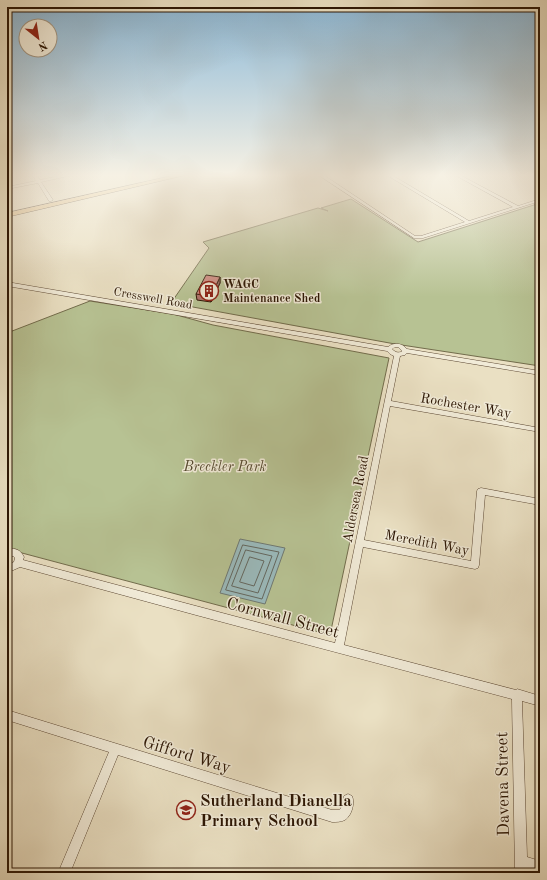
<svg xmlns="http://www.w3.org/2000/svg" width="547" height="880" font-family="'Old Standard TT',serif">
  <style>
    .green { fill: #b7c293; stroke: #726c4c }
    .water { fill: #9bbbbd; stroke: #6f7973 }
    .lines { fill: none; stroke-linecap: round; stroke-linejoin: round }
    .shore { stroke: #646860; stroke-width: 1 }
    .minor-casing { stroke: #5c4834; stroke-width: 1 }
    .major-casing { stroke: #2c1604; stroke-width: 1 }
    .minor { fill: #f1ebd8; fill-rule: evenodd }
    .major { fill: #e5c082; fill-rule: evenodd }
    .wall { fill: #b0746c; stroke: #2c1604 }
    .shaded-wall { fill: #905e58; stroke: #2c1604 }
    .building { fill: #cd877e; stroke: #2c1604 }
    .labels { text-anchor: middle; stroke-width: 3; stroke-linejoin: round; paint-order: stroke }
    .far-poi-label { font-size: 12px; font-weight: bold; fill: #2c1604; stroke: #f1ebd8; text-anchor: start }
    .far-street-label { font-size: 12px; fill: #2c1604; stroke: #f1ebd8 }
    .street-label { font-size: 14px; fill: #2c1604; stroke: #f1ebd8 }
    .park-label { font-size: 14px; font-style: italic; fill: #564a2f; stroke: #f1ebd8 }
    .near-street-label { font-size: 17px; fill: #2c1604; stroke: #f1ebd8 }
    .near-poi-label { font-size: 17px; font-weight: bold; fill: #2c1604; stroke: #f1ebd8; text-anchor: start }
  </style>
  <rect width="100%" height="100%" fill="#eae0c3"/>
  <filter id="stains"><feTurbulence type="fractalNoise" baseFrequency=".005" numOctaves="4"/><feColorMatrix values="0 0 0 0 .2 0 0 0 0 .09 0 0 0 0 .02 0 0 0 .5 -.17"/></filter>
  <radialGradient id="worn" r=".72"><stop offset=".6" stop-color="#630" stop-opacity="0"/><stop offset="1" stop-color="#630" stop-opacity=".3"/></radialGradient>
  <path class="green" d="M 351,199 L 418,242 L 540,203 L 540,366 L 395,344 L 171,303 L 209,248 L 203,242 L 318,208 L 328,211 L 321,208 Z
    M 90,301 L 173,314 L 213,325 L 389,358 L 330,635 L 7,549 L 7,333 Z"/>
  <path class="water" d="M 240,539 L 285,548 L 265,604 L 220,593 Z"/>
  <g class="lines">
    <path class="shore" d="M 243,545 L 279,552 L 262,599 L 226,590 Z
      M 246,550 L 272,556 L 258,593 L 232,586 Z
      M 250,557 L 264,561 L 254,586 L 240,582 Z"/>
    <g class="minor-casing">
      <path id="minor" d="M 32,174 L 36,174 L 40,180 L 68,174 L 77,174 L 41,182 L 53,200 L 51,201 L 49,201 L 38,183 L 7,189 L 7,187 L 36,181 Z
        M 317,174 L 322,174 L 415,236 L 421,236 L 465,222 L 385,174 L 390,174 L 469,221 L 513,207 L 453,174 L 458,174 L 518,206 L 540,199 L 540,201 L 423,238 L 414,238 Z
        M 536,174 L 540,174 L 540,176 Z
        M 7,282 L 388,347 C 394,342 402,343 407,349 L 540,371 L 540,375 L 407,353 L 405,355 L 400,356 L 391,401 L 540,428 L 540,432 L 390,406 L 364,540 L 471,561 L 477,491 L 478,489 L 481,488 L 540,499 L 540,505 L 485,495 L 479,565 L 478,568 L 475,569 L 363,547 L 344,645 L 516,690 L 517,689 L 540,696 L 540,706 L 522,701 L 527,857 L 540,861 L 540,873 L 527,869 L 527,873 L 515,873 L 512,699 L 196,615 L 20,567 L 7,573 L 7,565 L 14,562 L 15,558 L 13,556 L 7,557 L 7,549 C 15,548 20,549 24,557 L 23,560 L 335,643 L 394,356 L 390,354 L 387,351 L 7,286 ZM 395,347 L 398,347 L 402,351 L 401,352 C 397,353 395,352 392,349 Z
        M 7,710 L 332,810 L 339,810 L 341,808 L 344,796 L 348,794 L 352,796 C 355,803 352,815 345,820 C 341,822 336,822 332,822 L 118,755 L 70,873 L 58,873 L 109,752 L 7,720 Z"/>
    </g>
    <g class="major-casing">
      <path id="major" d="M 180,174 L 190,174 L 7,217 L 7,213 Z"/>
    </g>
    <use href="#minor" class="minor"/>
    <use href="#major" class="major"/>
  </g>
  <path class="wall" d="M 220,277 L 220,283 L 211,302 L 197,300 L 196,294 Z"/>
  <path class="shaded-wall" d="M 220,277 L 220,283 L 211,302 L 211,296 Z"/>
  <path class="building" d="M 206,275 L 220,277 L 211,296 L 196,294 Z"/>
  <linearGradient id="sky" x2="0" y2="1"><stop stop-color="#89b7d7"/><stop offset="0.59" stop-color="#f6f1e4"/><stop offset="1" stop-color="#f6f1e4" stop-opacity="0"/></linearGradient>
  <rect width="547" height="297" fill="url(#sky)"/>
  <defs>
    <g id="building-ring" transform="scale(1)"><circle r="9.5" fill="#f1ebd8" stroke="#8f2418" stroke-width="1.5"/><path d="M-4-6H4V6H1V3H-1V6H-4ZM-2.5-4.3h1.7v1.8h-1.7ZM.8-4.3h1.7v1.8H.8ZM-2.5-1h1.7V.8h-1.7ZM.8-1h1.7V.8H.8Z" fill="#8f2418"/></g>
    <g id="school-ring" transform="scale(1)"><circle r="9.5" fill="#f1ebd8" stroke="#8f2418" stroke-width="1.5"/><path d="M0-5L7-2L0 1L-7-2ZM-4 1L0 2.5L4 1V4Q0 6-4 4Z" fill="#8f2418"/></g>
  </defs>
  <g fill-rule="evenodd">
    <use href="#building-ring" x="209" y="291"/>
    <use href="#school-ring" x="186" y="810"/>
  </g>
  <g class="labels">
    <g class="far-poi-label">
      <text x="223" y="288">WAGC<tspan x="223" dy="14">Maintenance Shed</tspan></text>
    </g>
    <g class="far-street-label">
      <text transform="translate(153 298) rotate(10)" y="4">Cresswell Road</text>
    </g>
    <g class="street-label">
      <text transform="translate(466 405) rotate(10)" y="5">Rochester Way</text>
      <text transform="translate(355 499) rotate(-79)" y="5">Aldersea Road</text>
      <text transform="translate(427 542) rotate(11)" y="5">Meredith Way</text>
    </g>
    <g class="park-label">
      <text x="225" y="471">Breckler Park</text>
    </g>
    <g class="near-street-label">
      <text transform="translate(283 617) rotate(15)" y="6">Cornwall Street</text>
      <text transform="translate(187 754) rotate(17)" y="6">Gifford Way</text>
      <text transform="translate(502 784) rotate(-91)" y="6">Davena Street</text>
    </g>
    <g class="near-poi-label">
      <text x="200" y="806">Sutherland Dianella<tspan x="200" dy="20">Primary School</tspan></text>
    </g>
  </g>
  <rect width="547" height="880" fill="none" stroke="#eae0c3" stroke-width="24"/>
  <rect x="8" y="8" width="531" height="864" fill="none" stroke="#2c1604" stroke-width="2"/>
  <rect x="12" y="12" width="523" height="856" fill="none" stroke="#2c1604"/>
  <g transform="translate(38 38) rotate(150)"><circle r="19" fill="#f1ebd8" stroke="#a29683"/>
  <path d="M0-3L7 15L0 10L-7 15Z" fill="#8f2418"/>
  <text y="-6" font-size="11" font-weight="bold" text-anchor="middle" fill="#2c1604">N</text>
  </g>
  <rect width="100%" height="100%" filter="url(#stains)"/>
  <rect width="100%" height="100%" fill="url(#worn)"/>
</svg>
